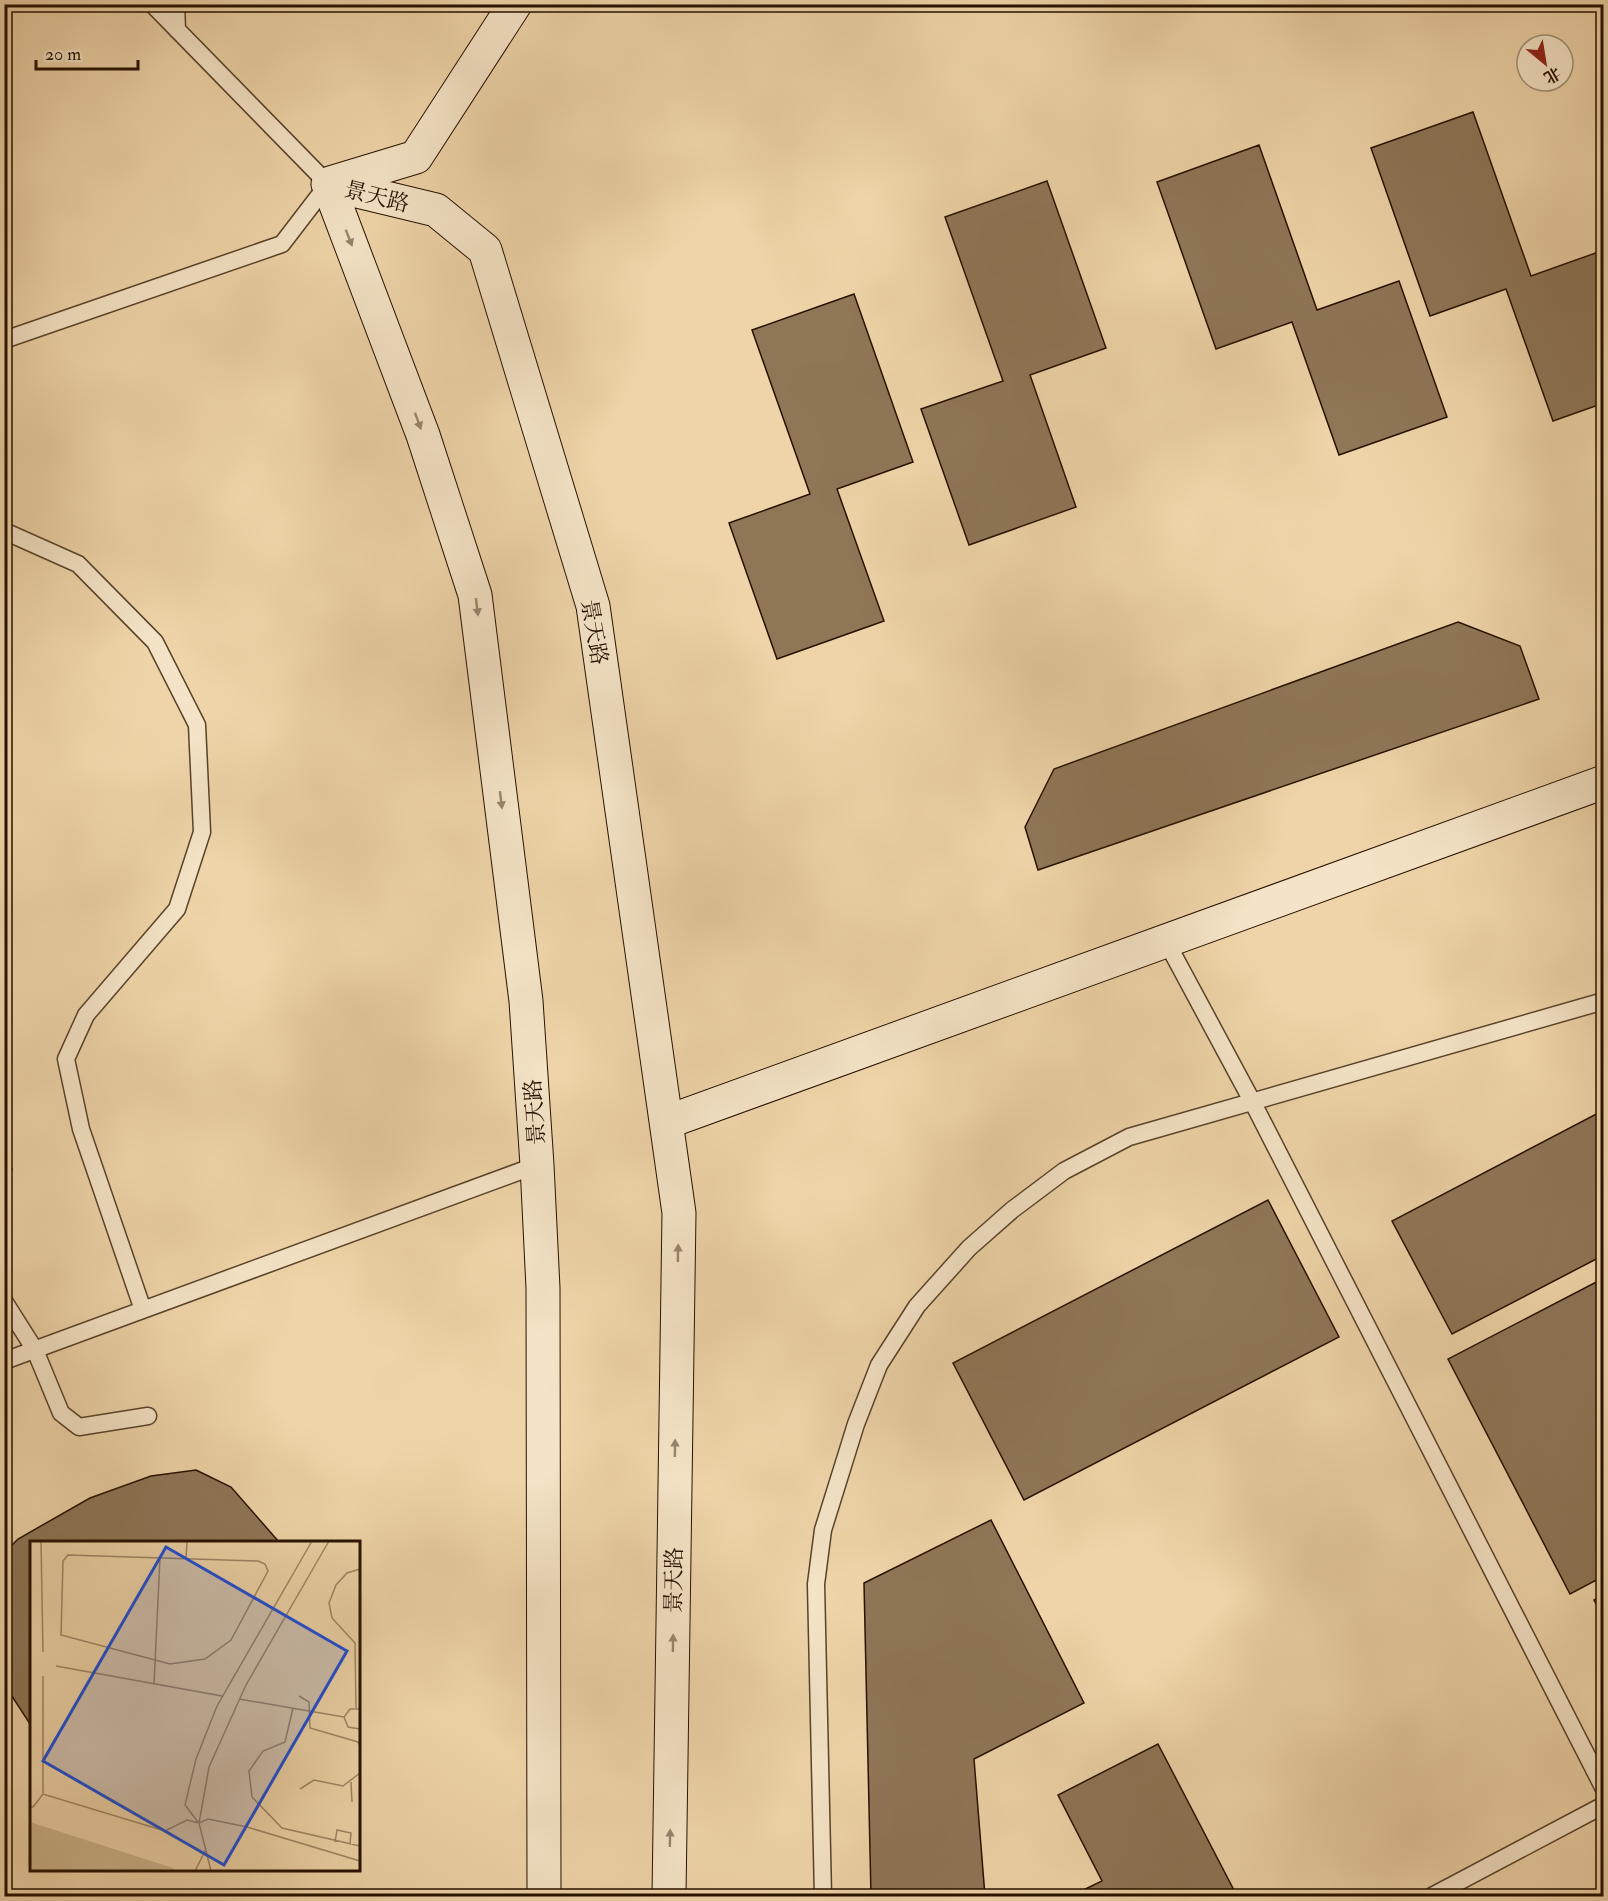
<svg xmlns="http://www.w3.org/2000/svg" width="1608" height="1901" font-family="'IM FELL Double Pica','Noto Serif SC',serif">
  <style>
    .building { fill: #8e7657; stroke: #271100; stroke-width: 1.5 }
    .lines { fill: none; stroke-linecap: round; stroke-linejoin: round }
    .lane-casing { stroke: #59422a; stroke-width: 19 }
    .secondary-casing { stroke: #271100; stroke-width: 35 }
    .lane { stroke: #f4e3c6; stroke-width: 16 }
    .secondary { stroke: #f4e3c6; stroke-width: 33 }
    .oneway { fill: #98846d }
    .labels { text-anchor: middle; stroke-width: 4.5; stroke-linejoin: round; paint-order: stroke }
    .street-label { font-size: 22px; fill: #271100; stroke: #f4e3c6 }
    .inset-road { fill: none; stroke: #9e8665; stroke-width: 1.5 }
    .view { fill: #1d4ed8; fill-opacity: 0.15; stroke: #1d4ed8; stroke-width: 3 }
    .inset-edge { fill: none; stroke: #271100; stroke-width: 3 }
  </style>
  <rect width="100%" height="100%" fill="#eed4a8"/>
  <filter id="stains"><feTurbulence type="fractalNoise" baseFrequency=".00333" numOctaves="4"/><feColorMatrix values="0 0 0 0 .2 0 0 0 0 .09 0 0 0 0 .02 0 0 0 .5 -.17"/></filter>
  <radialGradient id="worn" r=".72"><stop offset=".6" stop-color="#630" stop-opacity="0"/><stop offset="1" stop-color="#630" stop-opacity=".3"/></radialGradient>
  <path class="building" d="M 1473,112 L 1531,276 L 1604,250 L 1604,403 L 1553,421 L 1506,289 L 1430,316 L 1371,148 Z
    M 1259,145 L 1317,310 L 1399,281 L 1447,417 L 1339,455 L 1292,322 L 1216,349 L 1157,182 Z
    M 1047,181 L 1106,348 L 1030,375 L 1076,507 L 969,545 L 921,409 L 1003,381 L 945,217 Z
    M 854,294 L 913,462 L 837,489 L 884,621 L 777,659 L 729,523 L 810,494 L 752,330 Z
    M 1458,622 L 1520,646 L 1539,699 L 1038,870 L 1025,827 L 1054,769 Z
    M 1604,1110 L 1604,1255 L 1452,1334 L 1392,1221 Z
    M 4,1135 L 12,1170 L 4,1172 Z
    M 1268,1200 L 1339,1337 L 1024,1500 L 953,1363 Z
    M 1604,1278 L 1604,1576 L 1570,1594 L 1448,1359 Z
    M 196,1470 L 231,1487 L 279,1542 L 32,1542 L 32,1727 L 4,1684 L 4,1553 L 18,1539 L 90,1498 L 151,1476 Z
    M 991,1520 L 1084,1703 L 974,1759 L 985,1896 L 871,1896 L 864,1583 Z
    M 1604,1595 L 1604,1619 L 1594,1600 Z
    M 1158,1744 L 1237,1896 L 1071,1896 L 1102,1881 L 1058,1795 Z"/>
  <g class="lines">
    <g class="lane-casing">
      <path id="lane" d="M 176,4 L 177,30
        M 4,340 L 282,244 L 328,184 L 152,4
        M 4,531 L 78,564 L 155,642 L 197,725 L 202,832 L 177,909 L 86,1015 L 66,1059 L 81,1129 L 143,1310
        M 1166,941 L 1252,1101 L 1604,1789
        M 4,1301 L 35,1350 L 61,1413 L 79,1427 L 148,1416
        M 4,1361 L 537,1165
        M 823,1896 L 816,1584 L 823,1530 L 856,1424 L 879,1365 L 917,1306 L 969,1248 L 1012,1210 L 1064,1171 L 1129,1137 L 1604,1001
        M 1432,1896 L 1604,1805"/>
    </g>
    <g class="secondary-casing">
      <path id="secondary" d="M 330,183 L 416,157 L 515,4
        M 328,184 L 436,210 L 485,250 L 593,606 L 679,1213 L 669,1896
        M 328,184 L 423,435 L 475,595 L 526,1001 L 537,1165 L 543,1288 L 544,1896
        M 667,1122 L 1604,782"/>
    </g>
    <use href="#lane" class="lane"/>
    <use href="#secondary" class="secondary"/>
  </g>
  <defs><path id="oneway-solid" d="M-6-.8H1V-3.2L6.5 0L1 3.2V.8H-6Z" transform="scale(1.5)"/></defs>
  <g class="oneway">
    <use href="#oneway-solid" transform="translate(349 238) rotate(69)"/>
    <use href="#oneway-solid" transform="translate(418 421) rotate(70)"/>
    <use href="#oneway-solid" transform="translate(477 607) rotate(83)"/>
    <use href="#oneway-solid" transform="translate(501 800) rotate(83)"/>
    <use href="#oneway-solid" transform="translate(678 1253) rotate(-89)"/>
    <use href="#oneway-solid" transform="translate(675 1448) rotate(-89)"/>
    <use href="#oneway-solid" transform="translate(673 1643) rotate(-89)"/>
    <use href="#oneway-solid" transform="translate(670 1838) rotate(-89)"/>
  </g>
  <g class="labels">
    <g class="street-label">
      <text transform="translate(377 196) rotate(14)" y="8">景天路</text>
      <text transform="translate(595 632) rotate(80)" y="8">景天路</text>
      <text transform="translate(534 1112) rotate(-94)" y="8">景天路</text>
      <text transform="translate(673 1580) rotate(-89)" y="8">景天路</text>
    </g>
  </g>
  <g transform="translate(30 1541)">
    <rect width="330" height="330" fill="#eed4a8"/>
    <path d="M 0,281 L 143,327 L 143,330 L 0,330 Z" fill="#ccb38b"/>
    <path class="inset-road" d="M 11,0 L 13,111M 38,14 L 228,20 L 235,23 L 238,30 L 201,99 L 175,118 L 140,123 L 31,94 L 33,20 ZM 156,18 L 157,0M 26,125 L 192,155M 13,135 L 13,253M 124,143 L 130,17M 269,155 L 279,161 L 280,187 L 328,201 L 330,205M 209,158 L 314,176M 263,167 L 255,201 L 233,210 L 219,230 L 222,256 L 252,287 L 330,305M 326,167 L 325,102 L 302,77 L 299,62 L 306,44 L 317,32 L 330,28M 330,168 L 320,168 L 314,176 L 318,186 L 330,188M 321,241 L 322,261M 270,248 L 284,239 L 313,245 L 330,232M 0,265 L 3,266 L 13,253 L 135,290 L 157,279 L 169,282 L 178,278 L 217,286 L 330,320M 168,281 L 155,264 L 166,218 L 187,165 L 282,0M 305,301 L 307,289 L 321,292 L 320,303M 165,330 L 175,310M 181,330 L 169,282 L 179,226 L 216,144 L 299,0"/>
    <path class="view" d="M 136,6 L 317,110 L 194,324 L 13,220 Z"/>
    <rect width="330" height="330" class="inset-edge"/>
  </g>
  <rect width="1608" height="1901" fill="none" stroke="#eed4a8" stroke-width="24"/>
  <rect x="6" y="6" width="1596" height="1889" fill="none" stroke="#271100" stroke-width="3"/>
  <rect x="12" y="12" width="1584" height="1877" fill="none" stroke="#271100" stroke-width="1.5"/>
  <g transform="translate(1545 63) rotate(150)"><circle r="28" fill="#f4e3c6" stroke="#a28f77" stroke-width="1.5"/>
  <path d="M0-4.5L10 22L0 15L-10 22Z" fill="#8f2418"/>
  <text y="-9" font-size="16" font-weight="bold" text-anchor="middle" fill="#271100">北</text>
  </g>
  <path d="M36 60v9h102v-9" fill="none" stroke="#271100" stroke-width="3"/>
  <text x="45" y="60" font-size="18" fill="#271100" stroke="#f4e3c6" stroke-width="4.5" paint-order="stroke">20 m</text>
  <rect width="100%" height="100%" filter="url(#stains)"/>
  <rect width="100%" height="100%" fill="url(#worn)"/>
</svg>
